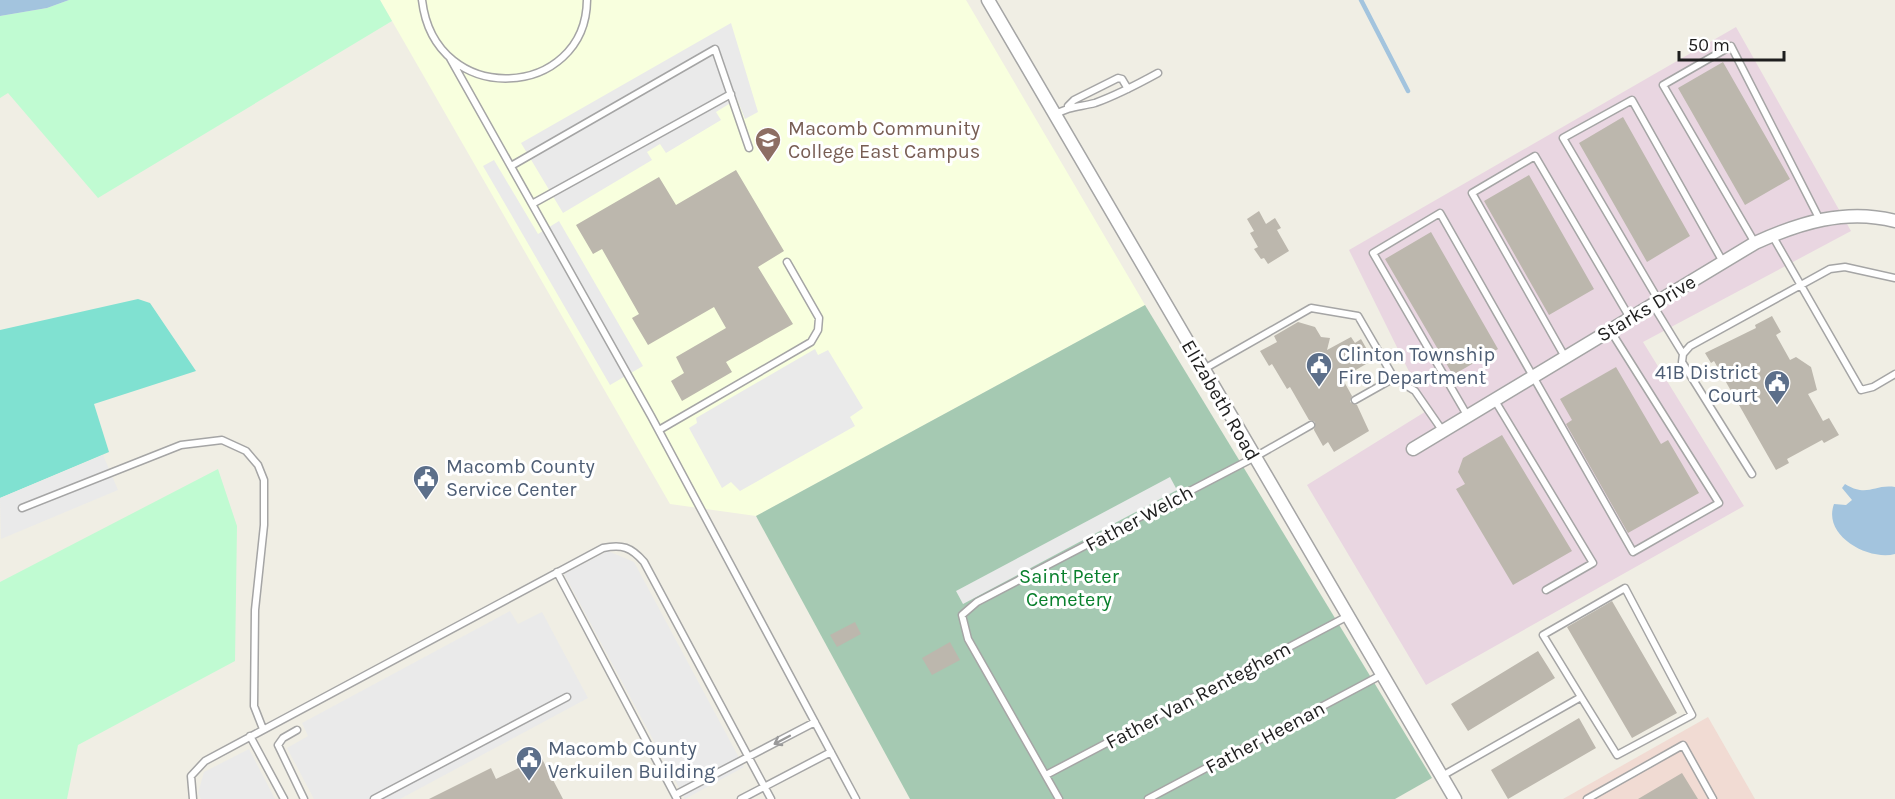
<svg xmlns="http://www.w3.org/2000/svg" width="1895" height="799" font-family="Karla,sans-serif">
  <style>
    .commercial { fill: #f1dbd3 }
    .industrial { fill: #e9d6e1 }
    .education { fill: #f8ffde }
    .cemetery { fill: #a5c9b2 }
    .park { fill: #c0fbd2 }
    .pitch { fill: #80e1d1 }
    .parking { fill: #eaeaea }
    .water { fill: #a3c4de }
    .lines { fill: none; stroke-linecap: round; stroke-linejoin: round }
    .stream { stroke: #a3c4de; stroke-width: 4.5 }
    .building { fill: #bcb7ad }
    .lane-casing { stroke: #a5a5a5; stroke-width: 9 }
    .street-casing { stroke: #a5a5a5; stroke-width: 15 }
    .lane { stroke: #fff; stroke-width: 6 }
    .street { stroke: #fff; stroke-width: 12 }
    .oneway { stroke: #9a9a9a }
    .labels { text-anchor: middle; stroke-width: 6; stroke-linejoin: round; paint-order: stroke }
    .education-label { font-size: 20px; fill: #785e54; stroke: #fff; text-anchor: start }
    .street-label { font-size: 20px; fill: #1e1e1e; stroke: #fff }
    .service-label { font-size: 20px; fill: #4e5e75; stroke: #fff; text-anchor: start }
    .park-label { font-size: 20px; fill: #09802d; stroke: #fff }
  </style>
  <rect width="100%" height="100%" fill="#f0eee4"/>
  <path class="commercial" d="M 1708,717 L 1755,799 L 1563,799 Z"/>
  <path class="industrial" d="M 1736,27 L 1851,231 L 1643,342 L 1744,506 L 1426,685 L 1307,485 L 1428,410 L 1349,250 Z"/>
  <path class="education" d="M 380,0 L 966,0 L 1145,305 L 756,516 L 670,504 Z"/>
  <path class="cemetery" d="M 1145,305 L 1432,778 L 1395,799 L 910,799 L 756,516 Z"/>
  <path class="park" d="M 69,0 L 380,0 L 392,21 L 98,198 L 8,93 L 0,98 L 0,16 L 47,8 Z
    M 218,469 L 237,526 L 235,661 L 78,745 L 67,799 L 0,799 L 0,582 Z"/>
  <path class="pitch" d="M 138,299 L 150,303 L 196,371 L 94,404 L 109,452 L 0,498 L 0,330 Z"/>
  <path class="parking" d="M 731,23 L 758,112 L 745,119 L 737,99 L 716,112 L 721,120 L 666,153 L 660,144 L 647,152 L 652,160 L 563,213 L 521,143 Z
    M 494,160 L 538,234 L 559,221 L 643,366 L 610,385 L 483,166 Z
    M 815,349 L 818,355 L 828,350 L 863,408 L 850,417 L 855,426 L 740,491 L 731,482 L 722,488 L 689,428 L 697,423 L 696,418 Z
    M 103,455 L 118,490 L 1,539 L 0,498 Z
    M 1170,477 L 1177,490 L 963,604 L 956,591 Z
    M 608,551 L 634,562 L 744,767 L 685,799 L 564,574 Z
    M 510,611 L 518,624 L 542,612 L 588,698 L 400,799 L 314,799 L 287,748 L 308,736 L 302,723 Z
    M 249,749 L 275,799 L 201,799 L 198,793 L 204,772 Z"/>
  <path class="water" d="M 0,0 L 69,0 L 47,8 L 0,16 Z
    M 1845,484 C 1868,498 1873,484 1895,487 L 1895,554 C 1869,561 1822,536 1834,504 L 1846,505 L 1852,500 L 1842,488 Z"/>
  <g class="lines">
    <path class="stream" d="M 1361,0 L 1408,91"/>
  </g>
  <path class="building" d="M 1723,62 L 1790,179 L 1745,205 L 1678,88 Z
    M 1623,117 L 1690,236 L 1647,262 L 1579,143 Z
    M 736,170 L 784,251 L 758,267 L 793,324 L 726,362 L 732,372 L 682,401 L 671,381 L 684,373 L 676,357 L 726,328 L 714,307 L 648,345 L 632,318 L 639,314 L 602,249 L 593,254 L 576,225 L 659,177 L 676,205 Z
    M 1529,175 L 1594,289 L 1549,315 L 1484,201 Z
    M 1259,211 L 1266,224 L 1275,218 L 1281,228 L 1277,230 L 1289,251 L 1268,264 L 1264,258 L 1261,259 L 1254,249 L 1258,247 L 1250,233 L 1254,231 L 1247,219 Z
    M 1431,232 L 1498,349 L 1453,375 L 1385,259 Z
    M 1772,316 L 1781,332 L 1776,335 L 1790,360 L 1796,357 L 1811,367 L 1817,390 L 1808,394 L 1823,421 L 1829,418 L 1839,435 L 1824,443 L 1822,440 L 1787,459 L 1789,463 L 1776,470 L 1714,361 L 1711,363 L 1705,353 L 1756,328 L 1755,325 Z
    M 1298,322 L 1315,327 L 1321,337 L 1330,338 L 1327,350 L 1351,337 L 1355,343 L 1361,339 L 1373,360 L 1342,378 L 1352,396 L 1350,402 L 1357,405 L 1369,431 L 1334,452 L 1328,442 L 1323,446 L 1314,430 L 1315,422 L 1309,420 L 1290,387 L 1287,389 L 1272,364 L 1269,366 L 1260,351 L 1277,342 L 1274,336 Z
    M 1616,367 L 1661,444 L 1668,440 L 1699,493 L 1628,533 L 1566,424 L 1572,420 L 1560,399 Z
    M 1502,435 L 1572,551 L 1513,585 L 1456,489 L 1465,484 L 1458,472 L 1463,458 Z
    M 1612,601 L 1677,713 L 1632,738 L 1567,627 Z
    M 855,622 L 861,634 L 837,647 L 830,635 Z
    M 950,642 L 960,660 L 932,675 L 922,658 Z
    M 1538,651 L 1555,678 L 1468,731 L 1451,704 Z
    M 1579,718 L 1596,748 L 1508,799 L 1491,770 Z
    M 541,757 L 563,799 L 429,799 L 491,768 L 496,779 Z
    M 1682,773 L 1698,799 L 1638,799 Z"/>
  <g class="lines">
    <g class="lane-casing">
      <path id="lane" d="M 422,0 C 435,110 586,99 587,0
        M 450,58 L 651,416 L 856,799
        M 1068,106 L 1074,100 L 1118,78 L 1122,79 L 1128,89
        M 1055,115 C 1069,106 1080,107 1095,103 C 1117,95 1138,84 1158,73
        M 511,166 L 715,49 L 749,148
        M 532,204 L 731,94
        M 1772,235 L 1861,390 L 1873,387 L 1895,374
        M 1755,243 L 1663,85 L 1731,46 L 1820,220
        M 1659,301 L 1563,138 L 1632,100 L 1723,262
        M 1653,305 L 1683,354
        M 1565,357 L 1472,193 L 1535,156 L 1630,318
        M 1204,369 L 1311,308 L 1358,316 L 1394,378 L 1415,391 L 1442,430
        M 1494,399 L 1593,563 L 1546,590
        M 1355,400 L 1394,378
        M 1467,415 L 1373,253 L 1440,213 L 1633,552 L 1719,503 L 1610,330
        M 659,430 L 811,342 L 818,330 L 819,318 L 787,262
        M 1752,474 L 1682,362 L 1683,354 L 1690,346 L 1830,269 L 1845,267 L 1895,278
        M 22,508 L 181,445 L 222,440 L 246,451 L 258,465 L 264,480 L 264,525 L 255,610 L 254,706 L 263,729
        M 557,572 L 677,799
        M 297,730 L 283,738 L 278,745 L 304,799
        M 250,736 L 284,799
        M 1046,775 L 1348,616
        M 1442,776 L 1581,697 L 1617,755 L 1692,715 L 1625,588 L 1543,635 L 1581,697
        M 675,795 L 815,722
        M 193,799 L 191,776 L 205,761 L 603,548 C 622,544 631,547 644,562 L 771,799
        M 374,799 L 567,697
        M 741,799 L 831,752
        M 1059,799 L 968,639 L 962,615 L 977,602 L 1255,457 L 1311,425
        M 1148,799 L 1383,674
        M 1587,799 L 1683,745 L 1713,799"/>
    </g>
    <g class="street-casing">
      <path id="street" d="M 988,0 L 1455,799
        M 1413,449 L 1755,243 C 1799,223 1846,208 1895,221"/>
    </g>
    <use href="#lane" class="lane"/>
    <use href="#street" class="street"/>
  </g>
  <defs><path id="oneway-shaft" d="M-6 0H5M1.5-3L5.5 0L1.5 3" fill="none" stroke-width="1.6" stroke-linecap="round" stroke-linejoin="round" transform="scale(1.5)"/></defs>
  <use class="oneway" href="#oneway-shaft" transform="translate(782 740) rotate(152)"/>
  <defs>
    <g id="university-pin" transform="scale(1.35)"><path d="M0 17L-7.5 6A9.5 9.5 0 1 1 7.5 6Z" fill="#8d6e63" stroke="#fff"/><path d="M0-5L7-2L0 1L-7-2ZM-4 1L0 2.5L4 1V4Q0 6-4 4Z" fill="#fff"/></g>
    <g id="civic-pin" transform="scale(1.35)"><path d="M0 17L-7.5 6A9.5 9.5 0 1 1 7.5 6Z" fill="#5c6f8a" stroke="#fff"/><path d="M-.6-6.5H3V-4.5H.6V-3L4-1V1h2V6H-6V1h2V-1L-.6-3ZM-1.2 2.5V6h2.4V2.5Z" fill="#fff"/></g>
  </defs>
  <g fill-rule="evenodd">
    <use href="#university-pin" x="768" y="140"/>
    <use href="#civic-pin" x="1319" y="365"/>
    <use href="#civic-pin" x="1777" y="383"/>
    <use href="#civic-pin" x="426" y="478"/>
    <use href="#civic-pin" x="529" y="759"/>
  </g>
  <g class="labels">
    <g class="education-label">
      <text x="788" y="135">Macomb Community<tspan x="788" dy="23">College East Campus</tspan></text>
    </g>
    <g class="street-label">
      <text transform="translate(1646 308) rotate(-31)" y="7">Starks Drive</text>
      <text transform="translate(1221 400) rotate(60)" y="7">Elizabeth Road</text>
      <text transform="translate(1139 518) rotate(-28)" y="7">Father Welch</text>
      <text transform="translate(1198 695) rotate(-28)" y="7">Father Van Renteghem</text>
      <text transform="translate(1265 737) rotate(-28)" y="7">Father Heenan</text>
    </g>
    <g class="service-label">
      <text x="1338" y="361">Clinton Township<tspan x="1338" dy="23">Fire Department</tspan></text>
      <text x="1758" y="379" text-anchor="end">41B District<tspan x="1758" dy="23">Court</tspan></text>
      <text x="446" y="473">Macomb County<tspan x="446" dy="23">Service Center</tspan></text>
      <text x="548" y="755">Macomb County<tspan x="548" dy="23">Verkuilen Building</tspan></text>
    </g>
    <g class="park-label">
      <text x="1069" y="583">Saint Peter<tspan x="1069" dy="23">Cemetery</tspan></text>
    </g>
  </g>
  <path d="M1679 51v9h105v-9" fill="none" stroke="#1e1e1e" stroke-width="3"/>
  <text x="1688" y="51" font-size="18" fill="#1e1e1e" stroke="#ffffff" stroke-width="4.5" paint-order="stroke">50 m</text>
</svg>
